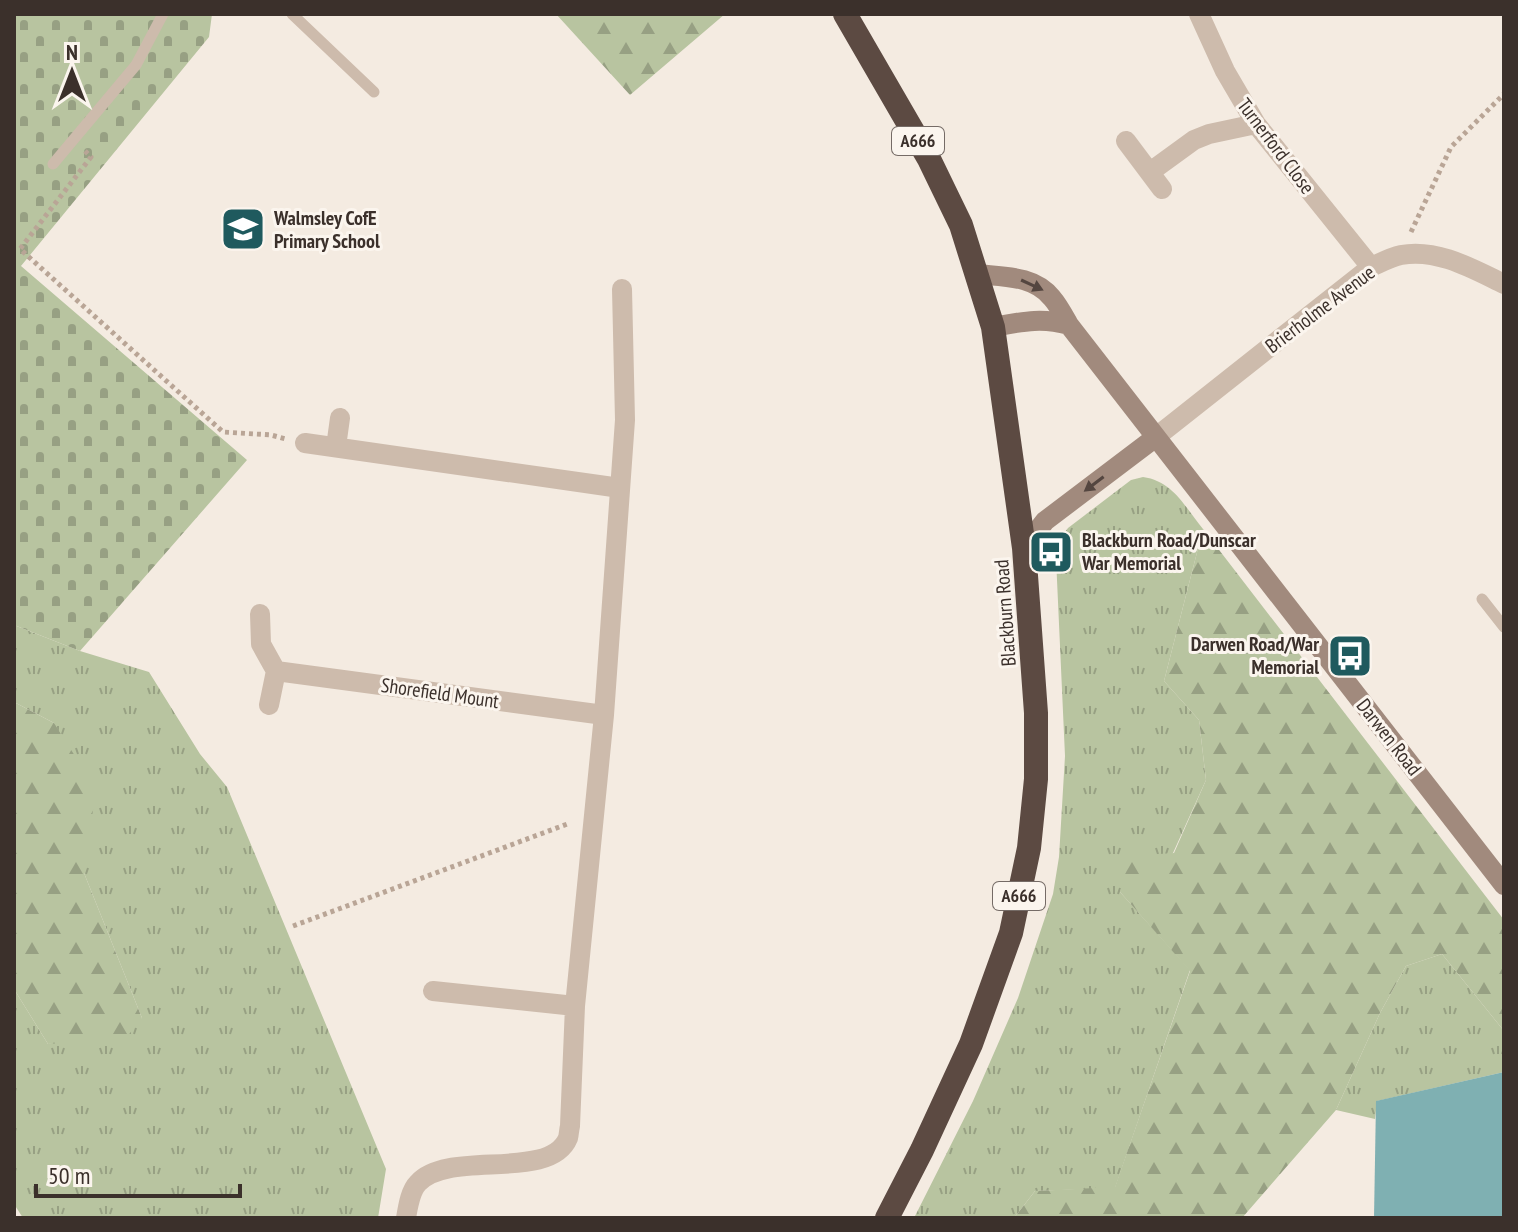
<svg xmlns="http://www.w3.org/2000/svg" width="1518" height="1232" font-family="'PT Sans Narrow',sans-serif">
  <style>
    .grass { fill: url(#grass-tufts) }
    .forest { fill: url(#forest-firs) }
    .cemetery { fill: url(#cemetery-stones) }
    .water { fill: #7fb0b2 }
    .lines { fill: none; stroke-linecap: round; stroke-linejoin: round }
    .path { stroke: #b9a596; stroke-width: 5; stroke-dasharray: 4 4; stroke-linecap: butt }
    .lane { stroke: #cdbbac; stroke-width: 11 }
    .street { stroke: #cdbbac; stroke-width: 20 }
    .secondary { stroke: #a18a7d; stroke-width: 20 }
    .highway { stroke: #5c4a42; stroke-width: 24 }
    .oneway { fill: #544640 }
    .labels { text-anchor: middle; stroke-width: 6; stroke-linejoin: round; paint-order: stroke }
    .shield { fill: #fbf5ee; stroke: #756b66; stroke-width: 2 }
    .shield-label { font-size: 18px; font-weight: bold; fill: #3b302b }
    .street-label { font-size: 20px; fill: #3b302b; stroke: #fbf5ee }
    .poi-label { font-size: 20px; font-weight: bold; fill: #3b302b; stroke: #fbf5ee; text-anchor: start }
  </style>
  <defs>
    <pattern id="grass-tufts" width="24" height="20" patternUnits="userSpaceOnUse" patternTransform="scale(2)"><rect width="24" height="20" fill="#b8c4a0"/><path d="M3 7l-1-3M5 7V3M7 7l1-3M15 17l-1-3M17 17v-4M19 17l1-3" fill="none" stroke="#97a083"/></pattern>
    <pattern id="forest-firs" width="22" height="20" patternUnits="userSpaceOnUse" patternTransform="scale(2)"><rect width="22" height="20" fill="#b8c4a0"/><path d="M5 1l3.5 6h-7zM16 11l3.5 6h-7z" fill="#97a083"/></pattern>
    <pattern id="cemetery-stones" width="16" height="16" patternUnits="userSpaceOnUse" patternTransform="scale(2)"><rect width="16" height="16" fill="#b8c4a0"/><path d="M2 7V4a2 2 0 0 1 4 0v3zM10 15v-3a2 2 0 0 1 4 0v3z" fill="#97a083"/></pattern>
  </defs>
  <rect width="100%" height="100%" fill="#f4ebe1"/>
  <path class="grass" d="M 1143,477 C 1173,481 1185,507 1203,529 L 1164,681 L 1199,720 L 1206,780 L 1173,853 L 1120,892 L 1190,970 L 1115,1188 L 1035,1191 L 1014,1218 L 914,1218 L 973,1101 L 1018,998 L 1053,894 L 1059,857 L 1065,756 L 1056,558 C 1057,545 1060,538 1068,528 L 1131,480 Z
    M 14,625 L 80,651 L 149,672 L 200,754 L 227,787 L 386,1169 L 378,1218 L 23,1218 L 14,1204 L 14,989 L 48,1044 L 142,1018 L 84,873 L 54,723 L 14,702 Z
    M 1442,954 L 1504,1031 L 1504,1072 L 1377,1101 L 1375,1119 L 1336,1110 L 1380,1013 L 1406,966 Z"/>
  <path class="forest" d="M 556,14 L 725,14 L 630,95 Z
    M 1203,529 L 1504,920 L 1504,1031 L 1442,954 L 1406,966 L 1380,1013 L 1336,1110 L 1242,1218 L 1014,1218 L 1035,1191 L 1115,1187 L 1190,971 L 1120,892 L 1130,856 L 1174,853 L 1206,780 L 1199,720 L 1164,681 Z
    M 14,702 L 54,723 L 96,789 L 84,873 L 142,1018 L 126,1038 L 48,1044 L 14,989 Z"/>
  <path class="cemetery" d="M 14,14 L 212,14 L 209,37 L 21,266 L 247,460 L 80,651 L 14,625 Z"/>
  <path class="water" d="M 1504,1072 L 1504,1218 L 1374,1218 L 1376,1101 Z"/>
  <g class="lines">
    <path class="path" d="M 85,151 L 91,157 L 20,249 L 223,432 L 271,435 L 286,439
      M 1411,232 L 1451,147 L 1504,94
      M 293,926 L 570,823"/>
    <path class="lane" d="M 292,14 L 374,92
      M 53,164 L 136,65 L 163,14
      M 1482,599 L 1504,627"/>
    <path class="street" d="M 1199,14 L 1225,71 L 1256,124 L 1371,267
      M 1126,141 L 1162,189
      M 1150,172 L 1194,140 L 1209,134 L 1256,124
      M 1156,437 L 1371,267 C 1380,263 1391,257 1401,255 C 1437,248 1473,269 1504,284
      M 305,443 L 620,488
      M 336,447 L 340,418
      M 260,614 L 261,644 L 276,671 L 604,715
      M 269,705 L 276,671
      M 433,991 L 575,1006
      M 406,1218 C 408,1207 410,1191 418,1183 C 448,1149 550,1182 568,1138 C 569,1134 569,1130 570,1126 L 575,1006 L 604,715 L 625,420 L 622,289"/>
    <path class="secondary" d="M 976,274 C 1003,277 1034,275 1052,298 C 1059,306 1064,316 1069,325 L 1504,885
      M 993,327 C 1021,322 1041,317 1069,325
      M 1024,548 L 1045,521 L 1156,437"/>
    <path class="highway" d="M 845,14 L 929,159 L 961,225 L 993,327 L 1024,548 L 1036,713 L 1036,779 L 1029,848 L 1011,933 L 971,1044 L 922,1150 L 887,1218"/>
  </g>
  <defs><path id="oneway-solid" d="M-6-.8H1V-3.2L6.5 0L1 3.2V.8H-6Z" transform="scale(2)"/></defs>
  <g class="oneway">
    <use href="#oneway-solid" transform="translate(1032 285) rotate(25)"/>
    <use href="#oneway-solid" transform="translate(1094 484) rotate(143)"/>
  </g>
  <defs>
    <g id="school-square" transform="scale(2.3)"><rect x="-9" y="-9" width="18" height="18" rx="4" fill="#1f5a5e" stroke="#fbf5ee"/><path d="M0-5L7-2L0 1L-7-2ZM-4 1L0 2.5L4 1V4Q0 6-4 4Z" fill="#fff"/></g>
    <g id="bus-square" transform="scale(2.3)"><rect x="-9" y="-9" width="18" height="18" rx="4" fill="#1f5a5e" stroke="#fbf5ee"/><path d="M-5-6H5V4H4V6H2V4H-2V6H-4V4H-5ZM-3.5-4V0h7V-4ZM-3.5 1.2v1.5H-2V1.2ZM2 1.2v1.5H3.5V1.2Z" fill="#fff"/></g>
  </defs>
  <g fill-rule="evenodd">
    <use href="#school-square" x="243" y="229"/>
    <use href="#bus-square" x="1051" y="552"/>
    <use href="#bus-square" x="1350" y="656"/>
  </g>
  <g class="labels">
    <g class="shield">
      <rect x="892" y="127" width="52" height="28" rx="6"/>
      <rect x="993" y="882" width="52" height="28" rx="6"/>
    </g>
    <g class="shield-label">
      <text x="918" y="147">A666</text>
      <text x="1019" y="902">A666</text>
    </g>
    <g class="street-label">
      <text transform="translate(1276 146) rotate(53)" y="7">Turnerford Close</text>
      <text transform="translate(1320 309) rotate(-37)" y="7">Brierholme Avenue</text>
      <text transform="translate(1005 613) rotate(-94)" y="7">Blackburn Road</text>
      <text transform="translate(440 693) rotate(8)" y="7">Shorefield Mount</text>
      <text transform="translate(1389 737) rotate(52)" y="7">Darwen Road</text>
    </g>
    <g class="poi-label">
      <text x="274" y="225">Walmsley CofE<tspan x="274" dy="23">Primary School</tspan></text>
      <text x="1082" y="547">Blackburn Road/Dunscar<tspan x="1082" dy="23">War Memorial</tspan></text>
      <text x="1319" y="651" text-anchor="end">Darwen Road/War<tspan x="1319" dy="23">Memorial</tspan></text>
    </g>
  </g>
  <rect width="1518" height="1232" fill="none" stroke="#3b302b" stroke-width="32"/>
  <g transform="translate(72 72)" stroke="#fbf5ee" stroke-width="6" paint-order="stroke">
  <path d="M0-6L14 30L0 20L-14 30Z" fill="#3b302b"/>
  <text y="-12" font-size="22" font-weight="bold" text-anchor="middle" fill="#3b302b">N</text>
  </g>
  <path d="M36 1184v12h204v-12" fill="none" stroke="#3b302b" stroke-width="4"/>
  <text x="48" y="1184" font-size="24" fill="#3b302b" stroke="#fbf5ee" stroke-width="6" paint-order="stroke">50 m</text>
</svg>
